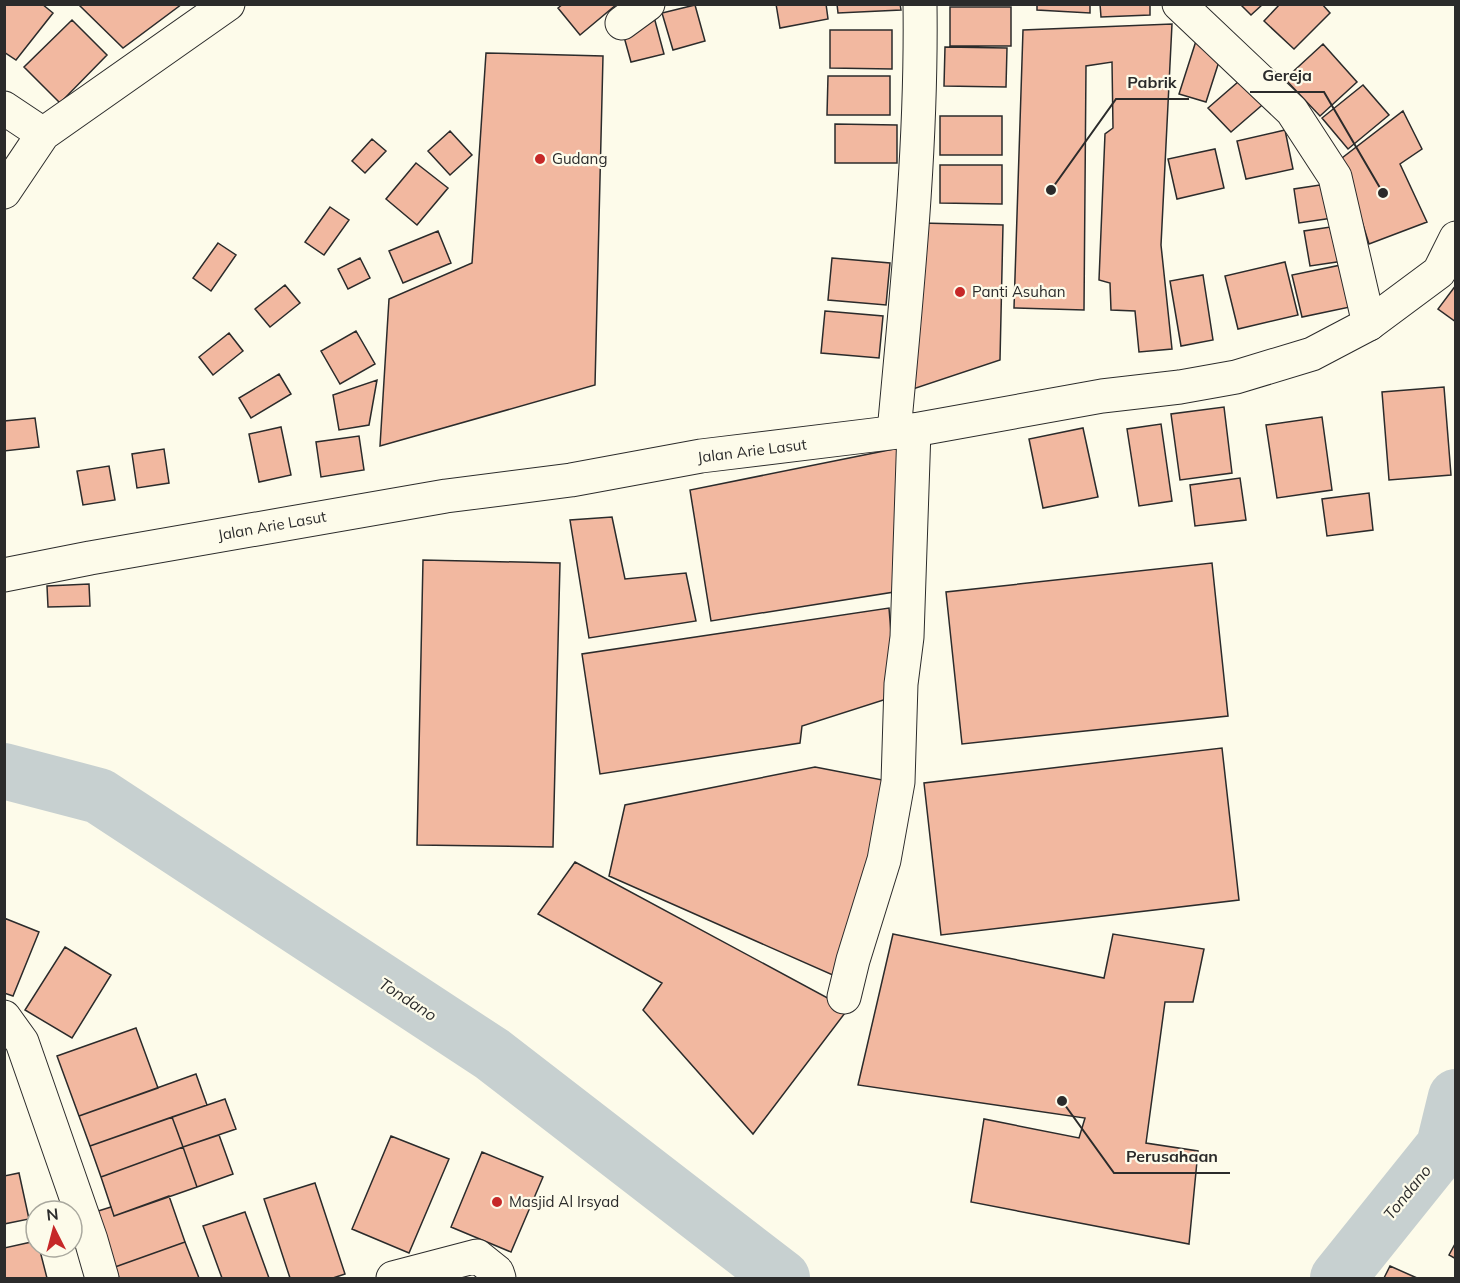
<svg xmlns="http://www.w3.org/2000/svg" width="1460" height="1283" font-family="Mulish,sans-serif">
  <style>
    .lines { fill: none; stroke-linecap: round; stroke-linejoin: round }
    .river { stroke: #c7d0d0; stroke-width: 56 }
    .building { fill: #f2b8a0; stroke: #2b2b2b; stroke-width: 1.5 }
    .minor-casing { stroke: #2b2b2b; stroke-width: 35 }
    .major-casing { stroke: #2b2b2b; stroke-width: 35 }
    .minor { stroke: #fdfbea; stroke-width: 33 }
    .major { stroke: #fdfbea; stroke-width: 33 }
    .poi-dot { fill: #c62828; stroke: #fdfbea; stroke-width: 2 }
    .labels { text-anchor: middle; stroke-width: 4.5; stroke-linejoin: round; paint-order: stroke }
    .poi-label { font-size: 15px; fill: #2b2b2b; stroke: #fdfbea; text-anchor: start }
    .street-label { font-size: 15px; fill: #2b2b2b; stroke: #fdfbea }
    .water-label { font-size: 16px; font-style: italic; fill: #2b2b2b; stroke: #fdfbea }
    .leader { fill: none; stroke: #2b2b2b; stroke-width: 2 }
    .callout-dot { fill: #2b2b2b; stroke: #fdfbea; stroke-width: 2 }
    .callout-label { font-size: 16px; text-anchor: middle; font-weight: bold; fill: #2b2b2b; stroke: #fdfbea; stroke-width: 4.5; stroke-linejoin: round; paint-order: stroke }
  </style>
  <rect width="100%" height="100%" fill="#fdfbea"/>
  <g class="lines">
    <path class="river" d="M 4,771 L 99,796 L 492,1054 L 782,1278
      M 1338,1278 L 1444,1146 L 1456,1097"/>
  </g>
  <path class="building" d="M 4,4 L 42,4 L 53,13 L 16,60 L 4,52 Z
    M 78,4 L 182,4 L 123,48 Z
    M 563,4 L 617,4 L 580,35 L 558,8 Z
    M 776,4 L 826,4 L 828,19 L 780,28 Z
    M 837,4 L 900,4 L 901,10 L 838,13 Z
    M 1037,4 L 1090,4 L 1090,13 L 1037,10 Z
    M 1100,4 L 1150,4 L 1150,15 L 1101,17 Z
    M 1240,4 L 1263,4 L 1251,15 Z
    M 1280,4 L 1322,4 L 1330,13 L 1294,49 L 1264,21 Z
    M 695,5 L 705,41 L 673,50 L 662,13 Z
    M 950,7 L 1011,7 L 1011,46 L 950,46 Z
    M 654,17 L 664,54 L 631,62 L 621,26 Z
    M 72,20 L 107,55 L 60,103 L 24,67 Z
    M 1172,24 L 1161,245 L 1172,349 L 1139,352 L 1135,311 L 1111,310 L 1110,283 L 1099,280 L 1105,134 L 1113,128 L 1112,62 L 1086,66 L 1084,310 L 1014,308 L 1023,30 Z
    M 830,30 L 892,30 L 892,69 L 830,68 Z
    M 1196,41 L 1223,49 L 1206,102 L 1179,94 Z
    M 1323,44 L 1357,82 L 1320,116 L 1285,79 Z
    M 945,47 L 1007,48 L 1006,87 L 944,86 Z
    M 486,53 L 603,56 L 595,385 L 380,446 L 389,299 L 472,263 Z
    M 1246,75 L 1268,100 L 1231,132 L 1208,108 Z
    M 828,76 L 890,76 L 890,115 L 827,115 Z
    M 1363,85 L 1389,115 L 1348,149 L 1322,118 Z
    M 1403,111 L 1422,149 L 1400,164 L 1427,222 L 1369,244 L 1342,158 Z
    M 940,116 L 1002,116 L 1002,155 L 940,155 Z
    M 835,124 L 897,125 L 897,163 L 835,163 Z
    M 1285,130 L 1293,169 L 1246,179 L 1237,141 Z
    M 450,131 L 472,155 L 450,175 L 428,151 Z
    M 372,139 L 386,151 L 365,173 L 352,161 Z
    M 1215,149 L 1224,188 L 1177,199 L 1168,159 Z
    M 416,163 L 448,188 L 417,225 L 386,199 Z
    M 940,165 L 1002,165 L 1002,204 L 940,203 Z
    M 1333,183 L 1339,217 L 1299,223 L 1294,189 Z
    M 330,207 L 349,220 L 324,255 L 305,242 Z
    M 921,223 L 1003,225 L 1000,360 L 913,389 Z
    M 1344,225 L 1350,260 L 1310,266 L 1304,231 Z
    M 438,231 L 451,263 L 403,283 L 389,251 Z
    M 218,243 L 236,255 L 211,291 L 193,278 Z
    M 360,258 L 370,278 L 348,289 L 338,269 Z
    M 832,258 L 890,263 L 886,305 L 828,300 Z
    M 1285,262 L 1298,315 L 1238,329 L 1225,276 Z
    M 1341,265 L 1350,307 L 1302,317 L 1292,275 Z
    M 1203,275 L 1213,340 L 1181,346 L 1170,281 Z
    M 285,285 L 300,303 L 270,327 L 255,309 Z
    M 1456,285 L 1456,322 L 1438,309 Z
    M 825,311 L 883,316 L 879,358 L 821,353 Z
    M 356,331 L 375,364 L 340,384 L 321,351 Z
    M 229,333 L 243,351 L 213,375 L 199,357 Z
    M 279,374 L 291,394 L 251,418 L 239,398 Z
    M 377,380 L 369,425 L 339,430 L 333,395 Z
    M 1444,387 L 1451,475 L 1389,480 L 1382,392 Z
    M 1224,407 L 1232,473 L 1180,480 L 1171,414 Z
    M 1322,417 L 1332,490 L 1277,498 L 1266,425 Z
    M 35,418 L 39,447 L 4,451 L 4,421 Z
    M 1161,424 L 1172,501 L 1139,506 L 1127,429 Z
    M 281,427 L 291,475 L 259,482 L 249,434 Z
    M 1083,428 L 1098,497 L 1043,508 L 1029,439 Z
    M 359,436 L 364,470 L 321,477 L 316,442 Z
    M 904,447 L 894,592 L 711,621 L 690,490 Z
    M 164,449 L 169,483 L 137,488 L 132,454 Z
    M 109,466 L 115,500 L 83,505 L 77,471 Z
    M 1240,478 L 1246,520 L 1195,526 L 1190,485 Z
    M 1369,493 L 1373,530 L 1327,536 L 1322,499 Z
    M 612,517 L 625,579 L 686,573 L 696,621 L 589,638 L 570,520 Z
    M 423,560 L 560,563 L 553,847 L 417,845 Z
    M 1212,563 L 1228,716 L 962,744 L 946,592 Z
    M 89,584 L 90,606 L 48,607 L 47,586 Z
    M 889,608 L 896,696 L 802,726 L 800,743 L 600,774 L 582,654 Z
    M 1222,748 L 1239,900 L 941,935 L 924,783 Z
    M 815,767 L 893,782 L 835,976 L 609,876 L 625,805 Z
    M 575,862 L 848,1009 L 753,1134 L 643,1010 L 662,983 L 538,914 Z
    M 4,918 L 39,932 L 13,996 L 4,993 Z
    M 893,934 L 1104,978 L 1113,934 L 1204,949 L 1193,1002 L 1165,1002 L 1146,1143 L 1198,1151 L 1189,1244 L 971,1202 L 984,1119 L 1079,1138 L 1085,1118 L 858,1085 Z
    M 65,947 L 111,975 L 72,1038 L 25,1010 Z
    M 136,1028 L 158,1088 L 79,1116 L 57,1056 Z
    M 196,1074 L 207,1105 L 90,1146 L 79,1116 Z
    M 225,1099 L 236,1129 L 183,1147 L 172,1117 Z
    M 172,1117 L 183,1147 L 101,1177 L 90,1146 Z
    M 219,1135 L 233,1174 L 197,1187 L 183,1147 Z
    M 391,1136 L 449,1159 L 409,1253 L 352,1229 Z
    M 183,1147 L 197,1187 L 114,1216 L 101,1177 Z
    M 482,1152 L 543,1177 L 511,1252 L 451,1227 Z
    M 19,1173 L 29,1219 L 4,1224 L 4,1176 Z
    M 315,1183 L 345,1274 L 333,1278 L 290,1278 L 264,1199 Z
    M 169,1196 L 185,1242 L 115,1267 L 95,1212 L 111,1207 L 114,1216 Z
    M 245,1212 L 269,1278 L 222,1278 L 203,1226 Z
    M 36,1241 L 36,1247 L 39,1247 L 47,1278 L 4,1278 L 4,1248 Z
    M 185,1242 L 199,1278 L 119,1278 L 115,1267 Z
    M 1456,1242 L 1456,1259 L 1449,1255 Z
    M 1390,1266 L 1417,1278 L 1384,1278 Z"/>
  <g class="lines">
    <g class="minor-casing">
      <path id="minor" d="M 1179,4 L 1292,111 L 1335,177 L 1369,324
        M 622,23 L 648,4
        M 4,108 L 43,134
        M 4,192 L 43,134 L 228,4
        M 894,432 C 907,290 922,147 920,4
        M 844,997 L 853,960 L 884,860 L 898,782 L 901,684 L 907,637 L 914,430
        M 4,1017 L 22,1042 L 91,1240 L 102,1278
        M 393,1278 L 477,1256 L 497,1272 L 499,1278"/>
    </g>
    <g class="major-casing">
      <path id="major" d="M 4,575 L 90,558 L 446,496 L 571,480 L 701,456 L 914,430 L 1102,396 L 1180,387 L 1236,377 L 1312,354 L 1369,324 L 1439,272 L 1456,238"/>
    </g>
    <use href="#minor" class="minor"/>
    <use href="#major" class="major"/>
  </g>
  <g class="poi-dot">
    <circle cx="540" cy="159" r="6"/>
    <circle cx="960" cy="292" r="6"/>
    <circle cx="497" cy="1202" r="6"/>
  </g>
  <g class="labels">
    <g class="poi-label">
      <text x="552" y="164">Gudang</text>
      <text x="972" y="297">Panti Asuhan</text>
      <text x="509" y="1207">Masjid Al Irsyad</text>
    </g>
    <g class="street-label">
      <text transform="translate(752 451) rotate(-7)" y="5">Jalan Arie Lasut</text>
      <text transform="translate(272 526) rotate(-10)" y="5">Jalan Arie Lasut</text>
    </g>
    <g class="water-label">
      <text transform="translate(408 999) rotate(33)" y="6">Tondano</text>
      <text transform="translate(1407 1192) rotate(-51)" y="6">Tondano</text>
    </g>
  </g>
  <path class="leader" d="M1383 193L1324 92H1250M1051 190L1116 99H1189M1062 1101L1114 1173H1230"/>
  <g class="callout-dot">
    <circle cx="1383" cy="193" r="6"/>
    <circle cx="1051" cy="190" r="6"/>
    <circle cx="1062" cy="1101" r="6"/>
  </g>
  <g class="callout-label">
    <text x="1287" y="81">Gereja</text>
    <text x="1152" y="88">Pabrik</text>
    <text x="1172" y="1162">Perusahaan</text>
  </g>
  <rect width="1460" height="1283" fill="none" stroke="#2b2b2b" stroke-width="12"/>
  <g transform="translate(54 1229) rotate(354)"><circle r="28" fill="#fdfbea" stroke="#a9a89e" stroke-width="1.5"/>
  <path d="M0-4.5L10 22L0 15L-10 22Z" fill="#c62828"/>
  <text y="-9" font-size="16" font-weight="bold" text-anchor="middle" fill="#2b2b2b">N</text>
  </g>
</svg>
